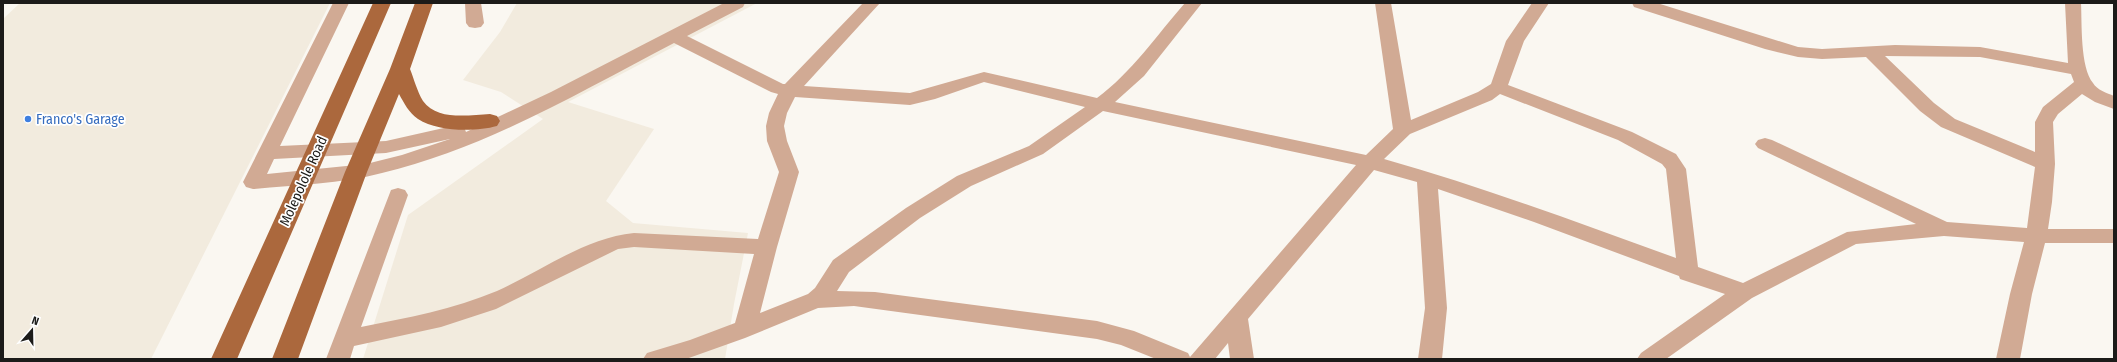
<svg xmlns="http://www.w3.org/2000/svg" width="2117" height="362" font-family="'Fira Sans Condensed',sans-serif">
  <style>
    .built { fill: #f2ebde }
    .lines { fill: none; stroke-linecap: round; stroke-linejoin: round }
    .minor { fill: #d1aa94; fill-rule: evenodd }
    .major { fill: #ab683d; fill-rule: evenodd }
    .shop-dot { fill: #3f7fe0; stroke: #fff; stroke-width: 1.5 }
    .labels { text-anchor: middle; stroke-width: 3.5; stroke-linejoin: round; paint-order: stroke }
    .shop-label { font-size: 14px; fill: #366cbe; stroke: #fff; text-anchor: start }
    .street-label { font-size: 14px; fill: #1c1b19; stroke: #fff }
  </style>
  <rect width="100%" height="100%" fill="#faf7f1"/>
  <path class="built" d="M 20,3 L 330,3 L 151,359 L 3,359 L 3,19 Z
    M 517,3 L 757,3 L 568,102 L 654,129 L 606,201 L 633,223 L 748,233 L 734,304 L 725,359 L 363,359 L 408,215 L 543,119 L 501,92 L 463,80 L 500,32 Z"/>
  <g class="lines">
    <path class="minor" d="M 333,3 L 349,3 L 280,146 L 386,141 L 457,125 L 464,127 L 466,132 L 551,92 L 724,3 L 745,3 L 743,7 L 687,36 L 783,84 L 785,84 L 863,3 L 880,3 L 804,86 L 910,93 L 984,72 L 1097,98 C 1132,72 1156,36 1185,3 L 1202,3 L 1144,76 L 1115,102 L 1366,155 L 1393,129 L 1375,3 L 1391,3 L 1411,120 L 1478,92 L 1491,84 L 1506,41 L 1532,3 L 1549,3 L 1524,41 L 1508,85 L 1632,132 L 1676,154 L 1686,169 L 1698,267 L 1743,283 L 1847,232 L 1916,224 L 1758,148 L 1755,144 L 1758,140 L 1765,138 L 1772,140 L 1947,222 L 2027,228 L 2035,167 L 1941,127 L 1920,111 L 1866,57 L 1822,59 L 1798,57 L 1765,49 L 1634,7 L 1632,3 L 1657,3 L 1798,47 L 1822,49 L 1895,45 L 1980,47 L 2068,63 L 2065,3 L 2081,3 C 2082,23 2080,67 2093,83 C 2097,90 2107,93 2114,96 L 2114,109 L 2095,102 L 2082,94 L 2058,114 L 2053,122 L 2055,164 L 2052,202 L 2048,229 L 2114,229 L 2114,243 L 2045,243 L 2032,294 L 2020,359 L 1996,359 L 2010,294 L 2024,242 L 1944,236 L 1856,244 L 1752,298 L 1666,359 L 1637,359 L 1641,353 L 1725,294 L 1680,279 L 1679,276 L 1534,222 L 1438,189 L 1447,308 L 1442,359 L 1418,359 L 1425,308 L 1417,182 L 1374,170 L 1248,319 L 1254,359 L 1230,359 L 1228,343 L 1215,359 L 1156,359 L 1121,345 L 1097,339 L 854,306 L 818,308 L 745,338 L 686,359 L 643,359 L 647,353 L 690,340 L 735,323 L 754,254 L 634,247 L 618,249 L 496,309 L 441,327 L 354,346 L 350,359 L 326,359 L 391,190 L 398,188 L 405,190 L 408,195 L 361,327 C 407,318 454,309 497,291 C 542,271 584,238 634,233 L 758,239 L 779,172 L 767,141 L 766,126 L 769,113 L 778,94 L 771,92 L 674,43 C 580,92 486,148 382,173 C 340,184 296,185 253,189 L 246,187 L 243,182 ZM 1885,56 L 1980,57 L 2071,74 L 2074,82 L 2043,107 L 2035,122 L 2035,152 L 1955,119 L 1934,103 ZM 984,82 L 1085,107 L 1029,146 L 957,176 L 906,208 L 833,260 L 815,288 L 808,294 L 760,313 L 777,247 L 799,172 L 787,141 L 784,126 L 787,113 L 795,97 L 910,105 L 935,99 ZM 1500,94 L 1618,140 L 1662,164 L 1666,169 L 1676,258 C 1579,223 1483,187 1384,159 L 1410,134 L 1492,100 ZM 1103,111 L 1356,165 L 1190,357 L 1188,353 L 1134,331 L 1097,321 L 875,292 L 837,291 L 849,272 L 920,218 L 971,186 L 1043,154 ZM 450,139 L 402,155 L 366,164 L 267,174 L 274,159 L 386,153 Z
      M 465,3 L 481,3 L 484,23 L 481,27 L 475,28 L 469,27 L 466,23 Z"/>
    <path class="major" d="M 373,3 L 391,3 L 237,359 L 211,359 Z
      M 415,3 L 433,3 L 410,69 C 414,79 417,91 423,101 C 437,121 469,115 490,114 L 497,116 L 500,121 L 497,126 C 475,132 438,132 418,119 C 409,113 404,103 399,94 L 367,172 L 298,359 L 272,359 L 345,172 L 390,69 Z"/>
  </g>
  <circle class="shop-dot" cx="28" cy="119" r="4"/>
  <g class="labels">
    <g class="shop-label">
      <text x="36" y="124">Franco's Garage</text>
    </g>
    <g class="street-label">
      <text transform="translate(303 181) rotate(-66)" y="5">Molepolole Road</text>
    </g>
  </g>
  <rect width="2117" height="362" fill="none" stroke="#1c1b19" stroke-width="8"/>
  <g transform="translate(32 330) rotate(20)" stroke="#ffffff" stroke-width="3" paint-order="stroke">
  <path d="M0-3L7 15L0 10L-7 15Z" fill="#1c1b19"/>
  <text y="-6" font-size="11" font-weight="bold" text-anchor="middle" fill="#1c1b19">N</text>
  </g>
</svg>
